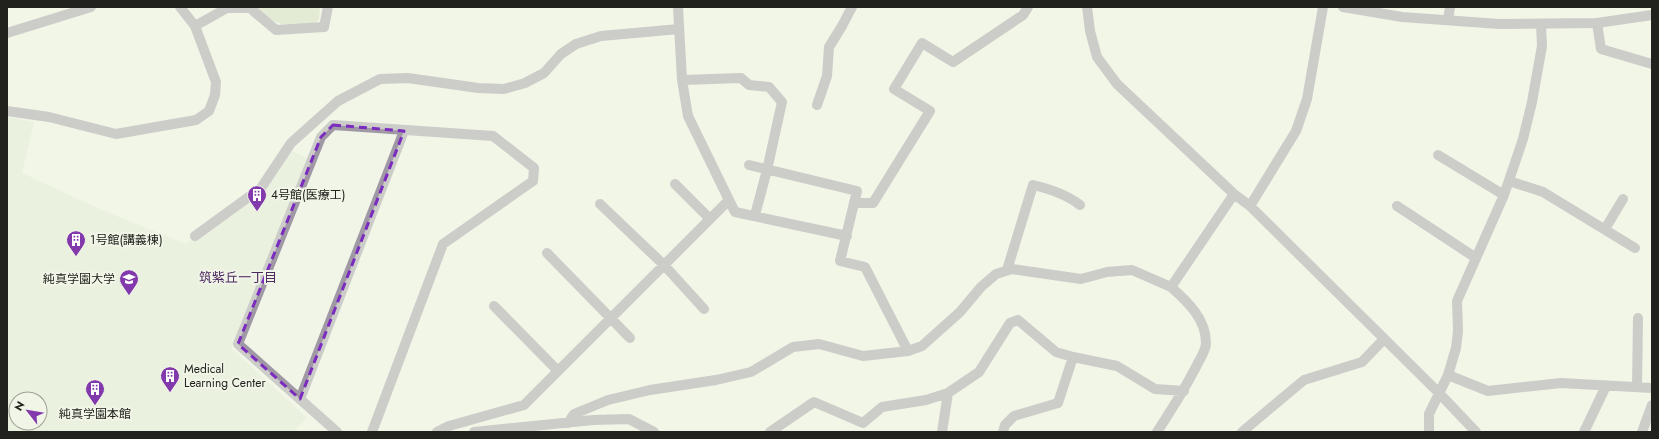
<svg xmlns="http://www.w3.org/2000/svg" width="1659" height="439" font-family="Jost,'Noto Sans JP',sans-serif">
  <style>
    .built { fill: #e4ead4; fill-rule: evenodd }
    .green { fill: #d5debe }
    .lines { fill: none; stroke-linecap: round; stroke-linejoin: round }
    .minor { stroke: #a099a5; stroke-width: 10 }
    .tertiary { stroke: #a099a5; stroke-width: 10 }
    .marked { fill: none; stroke: #7b2cbf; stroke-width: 3; stroke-dasharray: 8 5; stroke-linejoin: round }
    .labels { text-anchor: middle; stroke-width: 4; stroke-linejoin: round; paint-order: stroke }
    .poi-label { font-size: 12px; fill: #21221d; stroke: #f1f5e7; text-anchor: start }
    .neighbourhood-label { font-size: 13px; fill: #4c2961; stroke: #f1f5e7 }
  </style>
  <rect width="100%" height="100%" fill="#f1f5e7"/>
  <path class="built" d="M 7,117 L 34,122 L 22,173 L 104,211 L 186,244 L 255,189 L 283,147 L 307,158 L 231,348 L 307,418 L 293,432 L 7,432 ZM 16,399 L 40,399 L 40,423 L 16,423 Z"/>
  <path class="green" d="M 253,7 L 320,7 L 319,19 L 315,24 C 281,25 280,28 253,7 Z"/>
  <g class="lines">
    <path class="minor" d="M 180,7 L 195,26
      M 1087,7 L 1090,31 L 1097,57 L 1117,84 L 1234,194 L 1250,206 L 1439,393 L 1476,432
      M 1448,20 L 1450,7
      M 1597,23 L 1601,49 L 1652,64
      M 7,33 L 91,7
      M 682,80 L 741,78 L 749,85 L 769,87 L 782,102 L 767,170 L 755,215
      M 817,105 L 827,76 L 829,47 L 842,26 L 852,7
      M 7,111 L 49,117 L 116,134 L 196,120 L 209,111 L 215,95 L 216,82 L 195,26 L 227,8 L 250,8 L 276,30 L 324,27 L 328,7
      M 1438,155 L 1504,195
      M 749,165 L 857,191 L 840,261 L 865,267 L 908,351
      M 1509,181 L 1543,192 L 1635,248
      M 675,184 L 710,219
      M 729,200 L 735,212 L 847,236
      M 854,203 L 873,203 L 930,111 L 894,89 L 922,43 L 953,62 L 1023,15 L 1028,7
      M 600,204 L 664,265 L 704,309
      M 1250,206 L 1296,131 L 1307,99 L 1323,7
      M 1397,206 L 1476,258
      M 1605,229 L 1623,199
      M 195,236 L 261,188 L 291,143 L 338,101 L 380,79 L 408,78 L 478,88 L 504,89 L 525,83 L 544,73 L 561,54 L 576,44 L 601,36 L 679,29
      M 547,253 L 630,338
      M 1007,270 L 1033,185 C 1050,189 1066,194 1080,205
      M 494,306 L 558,371
      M 1448,375 L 1488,391 L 1561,383 L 1652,388
      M 1637,387 L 1638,318
      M 948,393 L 979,372 L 1010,323 L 1018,320 L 1056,352 L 1073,357
      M 300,399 L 404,131
      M 568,423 L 574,414 L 608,400 L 650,390 L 716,380 L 751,372 L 793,347 L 819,344 L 863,356 L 908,351 L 922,346 L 960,312 L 981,287 L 996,274 L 1012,269 L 1081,279 L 1107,272 L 1132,270 L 1171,287
      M 337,432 L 238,344 L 321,137 L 333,125 L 493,136 L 534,168 L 533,181 L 443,244 L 372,432
      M 437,432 L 449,426 L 524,405 L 729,200 L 688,116 L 682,80 L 678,7
      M 474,432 L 593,420 L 629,419 L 654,432
      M 770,432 L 814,402 L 863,423 L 882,407 L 926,400 L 948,393 L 942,432
      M 1003,432 L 1005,425 L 1014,416 L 1058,403 L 1073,357 L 1117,366 L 1155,389 L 1184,391
      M 1157,432 C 1172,409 1186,387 1198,363 C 1201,357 1206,350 1206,343 C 1206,319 1188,302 1171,287 L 1234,194
      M 1242,432 L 1304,380 L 1362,362 L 1384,339
      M 1429,432 L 1429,414 L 1448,375 L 1456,348 L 1458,331 L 1457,301 L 1504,195 L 1523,139 L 1532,102 L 1542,46 L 1541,24
      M 1584,432 L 1606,386
      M 1642,432 L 1652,405"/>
    <path class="tertiary" d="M 1343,7 L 1402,17 L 1499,24 L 1597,23 L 1652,15"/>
  </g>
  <path d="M0 0H1659V439H0ZM 333,125 L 404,131 L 300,399 L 238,344 L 321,137 Z" fill="#f1f5e7" fill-opacity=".55" fill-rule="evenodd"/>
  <path class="marked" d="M 333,125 L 404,131 L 300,399 L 238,344 L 321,137 Z"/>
  <defs>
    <g id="building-pin" transform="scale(1)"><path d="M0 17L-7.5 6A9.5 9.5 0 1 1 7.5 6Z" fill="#8239ab" stroke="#f1f5e7"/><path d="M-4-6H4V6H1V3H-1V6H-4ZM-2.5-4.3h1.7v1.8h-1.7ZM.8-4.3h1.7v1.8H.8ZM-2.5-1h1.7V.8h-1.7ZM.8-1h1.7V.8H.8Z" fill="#fff"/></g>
    <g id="university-pin" transform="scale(1)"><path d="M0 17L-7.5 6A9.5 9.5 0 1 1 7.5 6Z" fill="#8239ab" stroke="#f1f5e7"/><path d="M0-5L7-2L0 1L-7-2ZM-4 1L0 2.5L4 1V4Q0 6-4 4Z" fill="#fff"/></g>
  </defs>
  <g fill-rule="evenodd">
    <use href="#building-pin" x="257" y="195"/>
    <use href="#building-pin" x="76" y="240"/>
    <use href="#university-pin" x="129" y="279"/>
    <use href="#building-pin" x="170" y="376"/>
    <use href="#building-pin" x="95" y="389"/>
  </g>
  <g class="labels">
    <g class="poi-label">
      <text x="271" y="199">4号館(医療工)</text>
      <text x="90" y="244">1号館(講義棟)</text>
      <text x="115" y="283" text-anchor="end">純真学園大学</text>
      <text x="184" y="373">Medical<tspan x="184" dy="14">Learning Center</tspan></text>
      <text x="95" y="418" text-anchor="middle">純真学園本館</text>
    </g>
    <g class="neighbourhood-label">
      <text x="238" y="282">筑紫丘一丁目</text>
    </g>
  </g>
  <rect width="1659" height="439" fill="none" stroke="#21221d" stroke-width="16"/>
  <g transform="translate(28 411) rotate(301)"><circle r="19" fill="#f1f5e7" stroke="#9ea196"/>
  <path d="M0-3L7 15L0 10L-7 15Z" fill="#8239ab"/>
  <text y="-6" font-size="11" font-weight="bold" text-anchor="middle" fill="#21221d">N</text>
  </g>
</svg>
